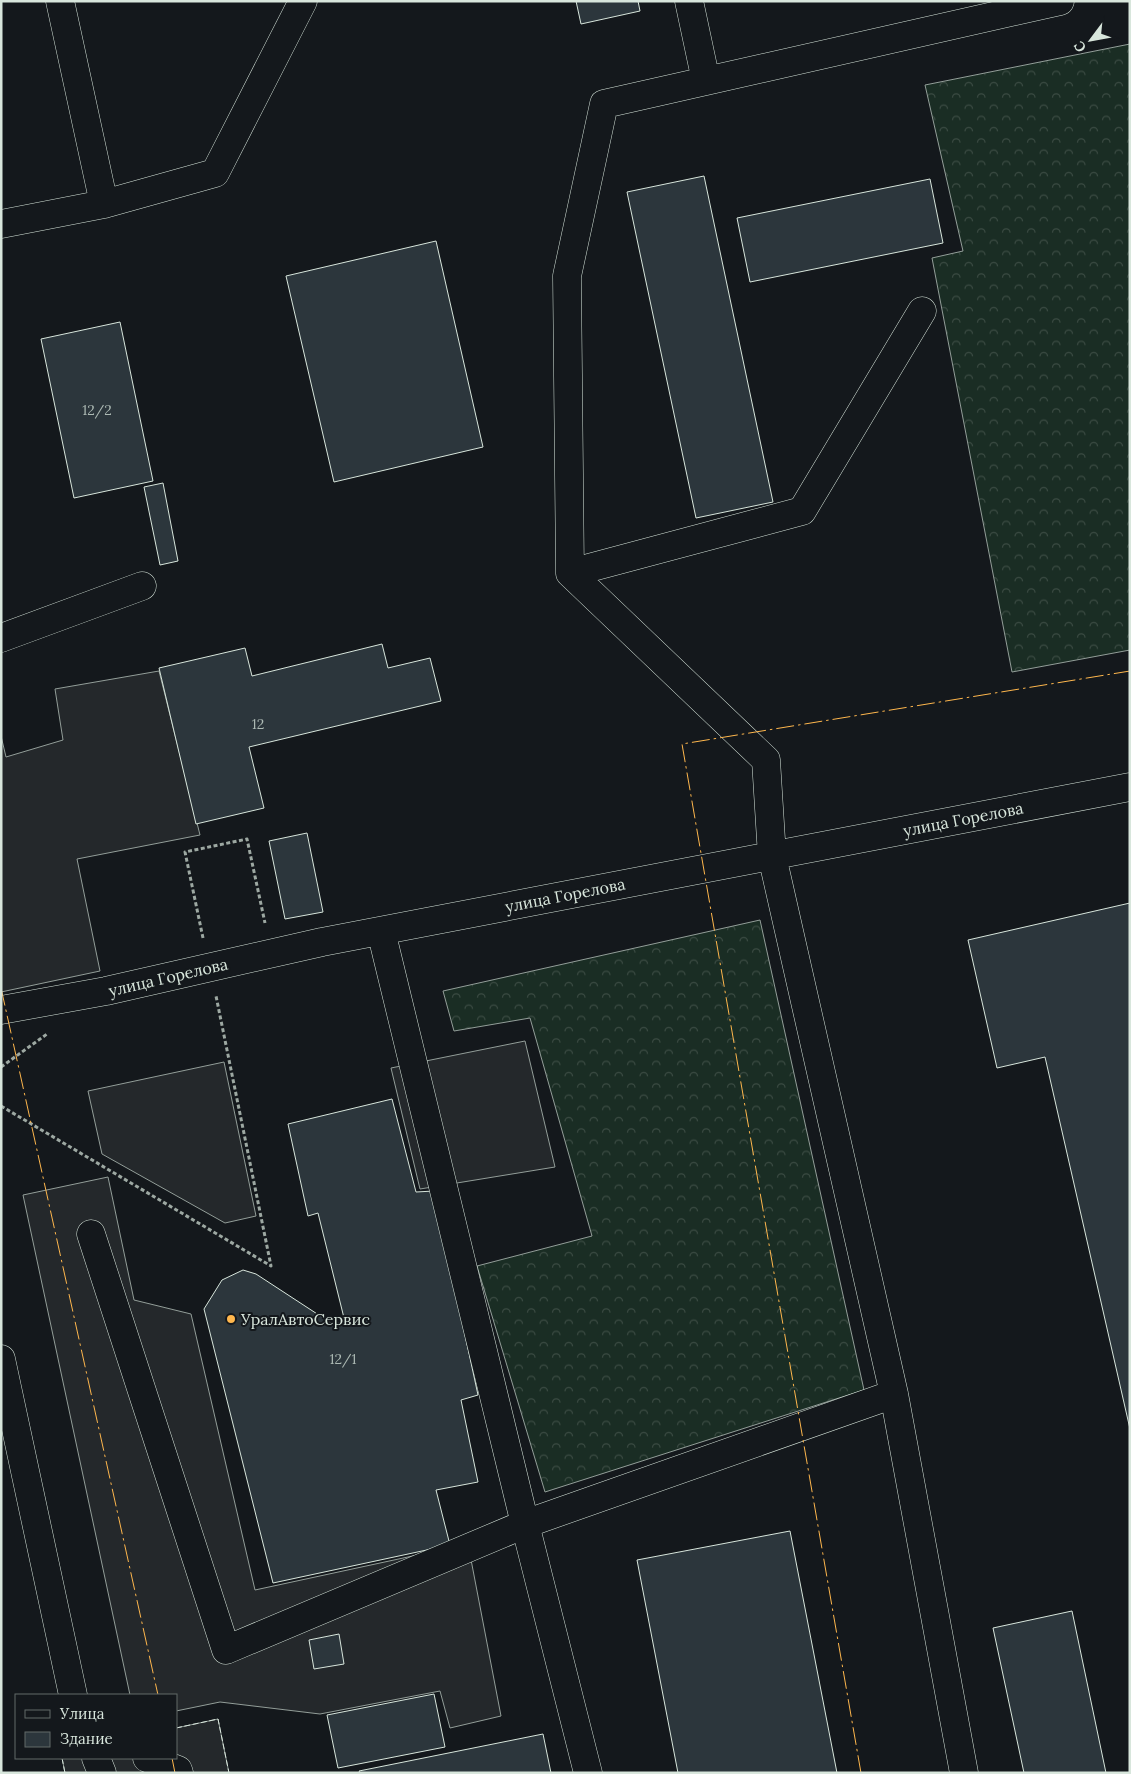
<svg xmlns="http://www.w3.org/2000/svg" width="1131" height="1774" font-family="Lora,serif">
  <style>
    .forest { fill: url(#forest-crowns); stroke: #939e99 }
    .parking { fill: #24282b; stroke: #939e99 }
    .building { fill: #2c363c; stroke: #d8e6dc }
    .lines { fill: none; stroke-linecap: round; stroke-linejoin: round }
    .minor-casing { stroke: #d8e6dc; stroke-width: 29 }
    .path { stroke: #9da8a2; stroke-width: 3; stroke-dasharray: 4 2.5; stroke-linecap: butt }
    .minor { stroke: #14181c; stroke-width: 28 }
    .fence { stroke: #d8e6dc; stroke-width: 1; stroke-dasharray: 6 2.5; stroke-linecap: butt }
    .power { stroke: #ffb74d; stroke-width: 1; stroke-dasharray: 18 4 2.5 4; stroke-linecap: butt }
    .poi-dot { fill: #ffb74d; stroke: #14181c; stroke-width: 2 }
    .labels { text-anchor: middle; stroke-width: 4; stroke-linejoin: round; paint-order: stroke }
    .number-label { font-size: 14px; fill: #adbab4 }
    .street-label { font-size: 16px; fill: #d8e6dc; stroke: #14181c }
    .poi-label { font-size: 16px; fill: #d8e6dc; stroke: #14181c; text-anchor: start }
  </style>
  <defs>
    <pattern id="forest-crowns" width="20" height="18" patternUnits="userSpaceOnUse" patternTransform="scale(1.25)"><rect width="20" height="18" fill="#1a2d24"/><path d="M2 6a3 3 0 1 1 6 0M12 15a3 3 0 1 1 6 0" fill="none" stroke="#3b4b43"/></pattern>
  </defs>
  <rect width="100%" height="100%" fill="#14181c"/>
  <path class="forest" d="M 1130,44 L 1130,650 L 1012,672 L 932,258 L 963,251 L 925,85 Z
    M 760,920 L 864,1390 L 545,1492 L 477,1266 L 592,1236 L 530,1018 L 454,1031 L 443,991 Z"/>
  <path class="parking" d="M 159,671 L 200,835 L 77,859 L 100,971 L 1,992 L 1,736 L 6,757 L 63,740 L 55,689 Z
    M 525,1041 L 555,1167 L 420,1189 L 391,1068 Z
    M 224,1062 L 256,1216 L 225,1223 L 102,1154 L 88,1091 Z
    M 108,1177 L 134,1300 L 191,1314 L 255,1590 L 468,1544 L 501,1716 L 450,1728 L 440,1691 L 320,1714 L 220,1702 L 176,1711 L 176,1695 L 130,1695 L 23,1195 Z
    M 218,1719 L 229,1773 L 65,1773 L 62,1758 L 176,1758 L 176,1728 Z"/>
  <path class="building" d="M 576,1 L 638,1 L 640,11 L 581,24 Z
    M 704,176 L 773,502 L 696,518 L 627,192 Z
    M 930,179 L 943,243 L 750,282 L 737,218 Z
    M 436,241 L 483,447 L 334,482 L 286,276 Z
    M 120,322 L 153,481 L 74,498 L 41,339 Z
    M 163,483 L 178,561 L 160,565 L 144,487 Z
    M 382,644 L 388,668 L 430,658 L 441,701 L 249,747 L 264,808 L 196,824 L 159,668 L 245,648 L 252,676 Z
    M 307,833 L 323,912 L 285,919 L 269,841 Z
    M 1130,903 L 1130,1429 L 1045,1057 L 997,1068 L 968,940 Z
    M 392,1099 L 416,1192 L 434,1191 L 478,1395 L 461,1400 L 478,1482 L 436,1490 L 450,1545 L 273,1583 L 204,1309 L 222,1280 L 243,1270 L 256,1274 L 331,1323 L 345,1322 L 318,1213 L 308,1216 L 288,1124 Z
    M 790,1531 L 837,1773 L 678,1773 L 637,1560 Z
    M 1072,1611 L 1106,1773 L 1024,1773 L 993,1628 Z
    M 339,1634 L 344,1664 L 314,1669 L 309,1640 Z
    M 434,1694 L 445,1747 L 338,1768 L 327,1715 Z
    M 543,1734 L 551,1773 L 360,1773 L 359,1771 Z"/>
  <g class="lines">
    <g class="minor-casing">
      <path id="minor" d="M 60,1 L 104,204
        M 689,1 L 706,81
        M 1,224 L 104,204 L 215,173 L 303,1
        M 570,573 L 802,511 L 922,311
        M 1,638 L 142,586
        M 1,1010 L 106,991 L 322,942 L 1130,787
        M 91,1234 L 226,1650 L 525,1524 L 381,931
        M 1,1359 L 73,1695
        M 96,1758 L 102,1773
        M 147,1758 L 178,1770 L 179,1773
        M 588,1773 L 525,1524 L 894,1394
        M 964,1773 L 894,1394 L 772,856 L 766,760 L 570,573 L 567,276 L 604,104 L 1060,1"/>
    </g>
    <path class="path" d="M 203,938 L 185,852 L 247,839 L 265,923
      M 1,1067 L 47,1034
      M 1,1106 L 271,1266 L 216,996"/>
    <use href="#minor" class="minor"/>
    <path class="fence" d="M 176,1728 L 218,1719 L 229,1773
      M 62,1758 L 65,1773"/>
    <path class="power" d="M 1,988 L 158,1695
      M 172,1758 L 175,1773
      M 861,1773 L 682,744 L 1130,671"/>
  </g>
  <circle class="poi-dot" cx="231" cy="1319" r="5"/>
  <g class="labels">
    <g class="number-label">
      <text x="97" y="415">12/2</text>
      <text x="258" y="729">12</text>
      <text x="343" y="1364">12/1</text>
    </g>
    <g class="street-label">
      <text transform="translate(963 819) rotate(-11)" y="6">улица Горелова</text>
      <text transform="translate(565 895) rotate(-11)" y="6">улица Горелова</text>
      <text transform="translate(168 977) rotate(-13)" y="6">улица Горелова</text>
    </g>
    <g class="poi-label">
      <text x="241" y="1325">УралАвтоСервис</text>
    </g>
  </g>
  <rect width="1131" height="1774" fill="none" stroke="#d8e6dc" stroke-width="5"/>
  <rect x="15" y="1694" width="162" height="65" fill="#14181c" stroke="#626a69"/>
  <rect x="25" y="1710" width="25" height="8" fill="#14181c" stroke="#626a69"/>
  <text x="60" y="1719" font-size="15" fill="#d8e6dc">Улица</text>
  <rect x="25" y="1732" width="25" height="15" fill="#2c363c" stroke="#626a69"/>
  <text x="60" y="1744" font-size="15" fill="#d8e6dc">Здание</text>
  <g transform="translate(1091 40) rotate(238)" stroke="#14181c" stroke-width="4" paint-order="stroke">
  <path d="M0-4L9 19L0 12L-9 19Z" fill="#d8e6dc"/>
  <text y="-8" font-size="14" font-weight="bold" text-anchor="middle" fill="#d8e6dc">С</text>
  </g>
</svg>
